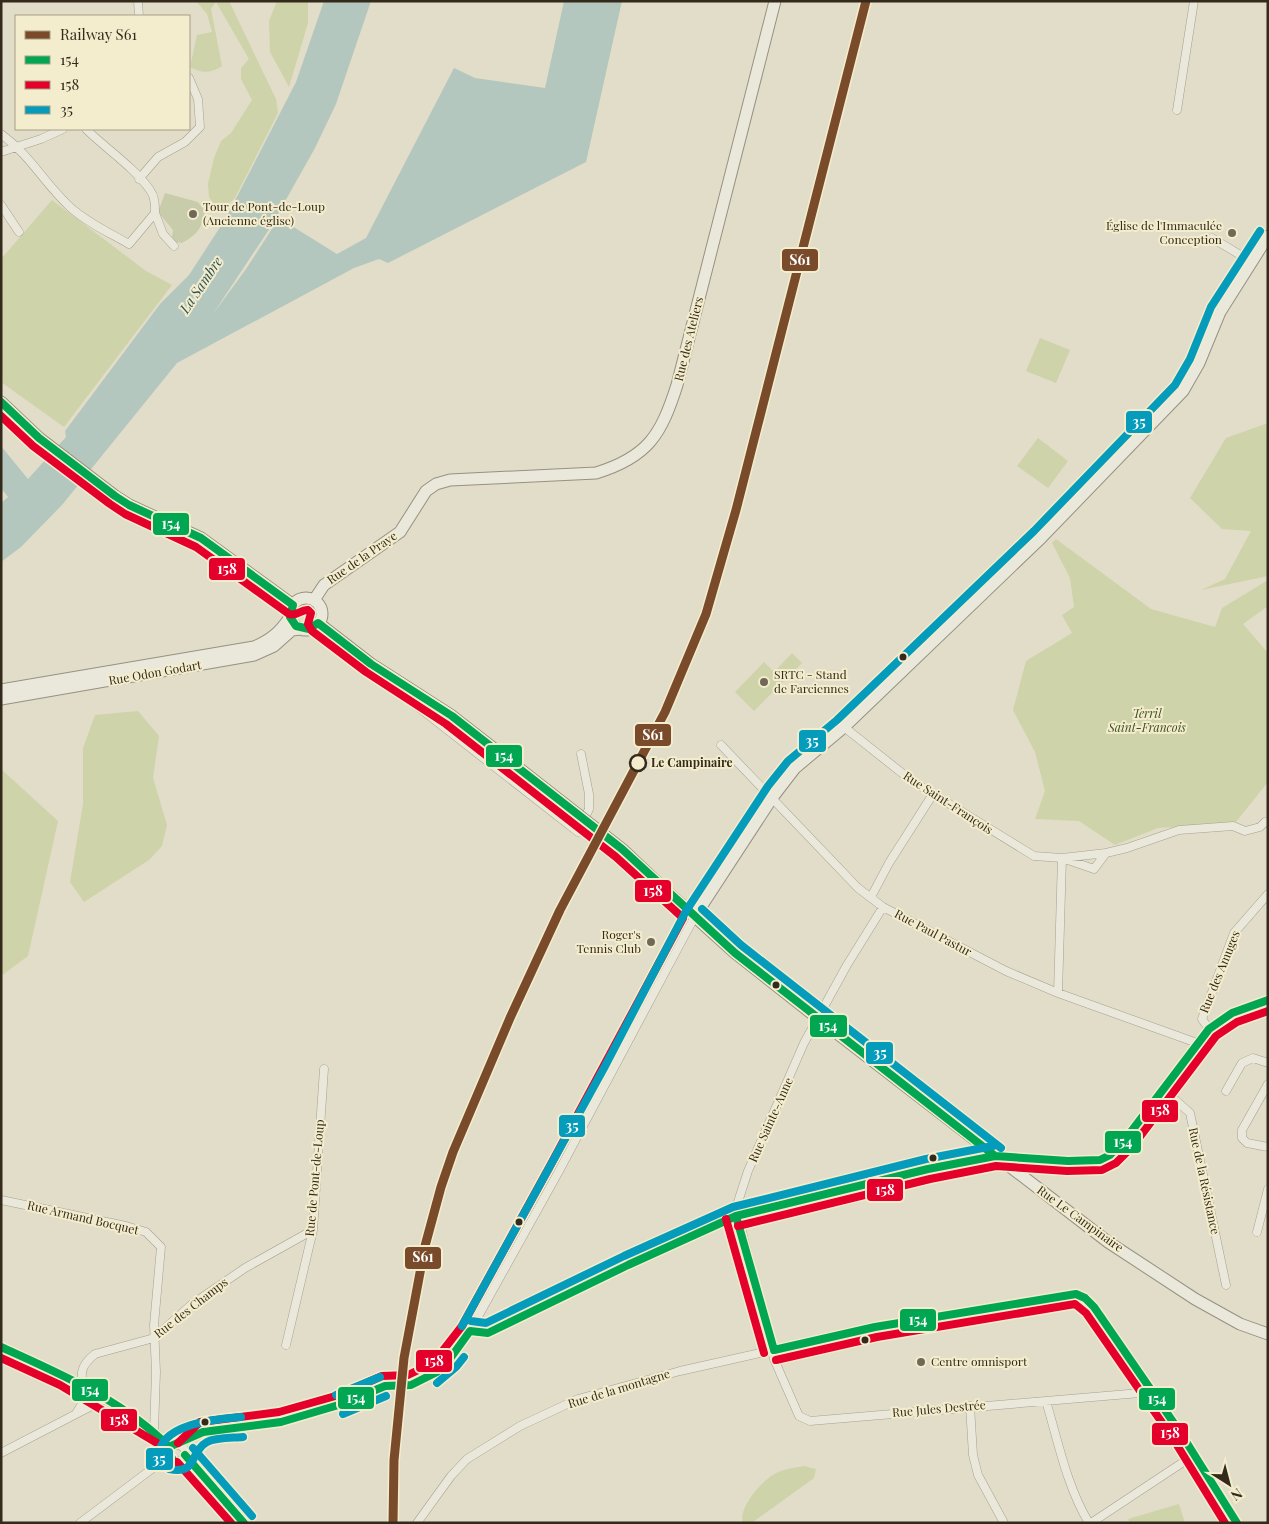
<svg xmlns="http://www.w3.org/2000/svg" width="1269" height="1524" font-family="'Playfair Display',serif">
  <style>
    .green { fill: #ced3aa }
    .cemetery { fill: #c9ccaa }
    .water { fill: #b4c7be }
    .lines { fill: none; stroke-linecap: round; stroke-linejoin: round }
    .street-casing { stroke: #a6a192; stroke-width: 9 }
    .secondary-casing { stroke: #969182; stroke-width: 13 }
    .street { stroke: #eae7db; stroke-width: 8 }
    .secondary { stroke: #eae7db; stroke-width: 11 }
    .secondary-bridge-casing { stroke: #969182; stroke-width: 13; stroke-linecap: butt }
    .secondary-bridge { stroke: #eae7db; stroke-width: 11 }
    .bus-1-casing { stroke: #f4edcd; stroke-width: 11 }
    .bus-2-casing { stroke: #f4edcd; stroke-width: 11 }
    .bus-3-casing { stroke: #f4edcd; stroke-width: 11 }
    .bus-1 { stroke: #00a651; stroke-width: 8 }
    .bus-2 { stroke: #e4002b; stroke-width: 8 }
    .bus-3 { stroke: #059cbc; stroke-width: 8 }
    .rail-1-casing { stroke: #f4edcd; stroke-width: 12 }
    .rail-1 { stroke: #7a4b2a; stroke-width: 9 }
    .poi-dot { fill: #716958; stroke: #f4edcd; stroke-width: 2 }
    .bus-dot { fill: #342a1c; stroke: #f4edcd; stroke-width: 2 }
    .stop-dot { fill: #f4edcd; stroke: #342a1c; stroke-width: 2.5 }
    .labels { text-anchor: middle; stroke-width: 4; stroke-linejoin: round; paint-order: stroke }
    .poi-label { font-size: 12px; fill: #342a1c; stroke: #f4edcd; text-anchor: start }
    .street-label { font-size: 12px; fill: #342a1c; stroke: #f4edcd }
    .park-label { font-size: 12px; font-style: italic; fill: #3f5023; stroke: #f4edcd }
    .stop-label { font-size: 12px; font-weight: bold; fill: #342a1c; stroke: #f4edcd; text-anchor: start }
    .water-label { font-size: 14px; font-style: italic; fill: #2b5153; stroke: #f4edcd }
    .line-badge { stroke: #f4edcd; stroke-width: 2 }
    .badge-label { font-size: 14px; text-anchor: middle; font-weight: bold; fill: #fff }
  </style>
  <rect width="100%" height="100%" fill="#e2ddc8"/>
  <path class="green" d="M 196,1 L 229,1 L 276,99 L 278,113 L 235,198 L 219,212 L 209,197 L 208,184 L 214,158 L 221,141 L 231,133 L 252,100 L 241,79 L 241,68 L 249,59 L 216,2 L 211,9 L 222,66 C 212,73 201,74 190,67 L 197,35 L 212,32 L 207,14 Z
    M 277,1 L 308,1 L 308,23 L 289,87 L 270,52 L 269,21 Z
    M 52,200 L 146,271 L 172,285 L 64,427 L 1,382 L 1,259 Z
    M 1040,338 L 1070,350 L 1056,383 L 1026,371 Z
    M 1268,423 L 1268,576 L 1201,590 L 1225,579 L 1251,531 L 1222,529 L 1190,498 L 1226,438 Z
    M 1038,438 L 1068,461 L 1048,488 L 1017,466 Z
    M 1056,539 L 1151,609 L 1215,627 L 1222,608 L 1268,580 L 1268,606 L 1243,624 L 1268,653 L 1268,782 L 1235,823 L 1158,828 L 1115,845 L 1079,821 L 1035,819 L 1045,791 L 1035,752 L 1013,710 L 1026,661 L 1072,633 L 1062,615 L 1074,607 L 1070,578 L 1052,543 Z
    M 792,653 L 802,663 L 754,711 L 735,692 L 764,662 L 774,672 Z
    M 138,711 L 159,736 L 153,778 L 167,825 L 162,846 L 149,860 L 84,902 L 70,882 L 83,804 L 83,748 L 95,715 Z
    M 1,769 L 58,821 L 28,956 L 1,976 Z
    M 804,1466 L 816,1469 L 814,1478 L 753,1522 L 743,1523 C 738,1508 761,1482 773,1475 C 782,1469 793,1468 804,1466 Z
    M 1179,1504 L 1185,1523 L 1130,1523 L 1128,1519 Z"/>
  <path class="cemetery" d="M 165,193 L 198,202 L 205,211 C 202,228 197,235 182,243 L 175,242 L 172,237 L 173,230 L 158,212 Z"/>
  <path class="water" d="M 324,1 L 371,1 L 336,104 L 315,148 L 270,228 L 213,314 L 246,269 L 279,218 L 337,254 L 366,238 L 454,68 L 475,78 L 545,88 L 564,1 L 622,1 L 586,162 L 388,263 L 379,259 L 354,268 L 177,363 L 62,505 L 21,547 L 1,562 L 1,503 L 8,497 L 1,488 L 1,446 L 28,479 L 66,437 L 65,431 L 160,304 L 189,275 L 226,218 L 296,82 Z"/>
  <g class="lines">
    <g class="street-casing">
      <path id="street" d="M 138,1 L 139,16
        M 1177,110 L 1194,1
        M 1,134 C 31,156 44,183 70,207 C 86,222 110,233 129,244 L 155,213 C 155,204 155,197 150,190 C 135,168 105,148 86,129
        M 1,152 L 41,139 L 63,129
        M 139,179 L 158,157 L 185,142 L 200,127 L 198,99 L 189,78
        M 1,205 L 19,232
        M 155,213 L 163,234 L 174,246
        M 1212,238 L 1252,262
        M 387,679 L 408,699 L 578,832 L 589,809 L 589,794 L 581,754
        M 844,727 L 912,781 L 1034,856 L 1062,858 L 1058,993
        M 721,745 L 858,888 L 883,907 L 1006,971 L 1058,993 L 1197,1043
        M 1106,853 L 1127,848 L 1179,830 L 1233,826 L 1245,831 L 1260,827 L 1265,822
        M 1106,853 L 1094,869 L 1062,858 Z
        M 871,897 L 889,863 L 933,794
        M 883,907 L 847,965 L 804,1043 L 748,1171 L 736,1208 L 774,1359 L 799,1416 L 810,1421 L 1152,1392
        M 1209,1029 L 1202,1019 L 1234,933 L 1268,894
        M 1268,1084 L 1242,1130 L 1242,1138 L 1247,1143 L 1268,1147
        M 1163,1089 L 1190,1113 L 1226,1285
        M 1226,1091 L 1242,1063 L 1253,1058 L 1268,1063
        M 1,1200 L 126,1226 L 146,1232 L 161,1247 L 154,1325 L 156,1372 L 154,1431
        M 1257,1232 L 1268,1189
        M 470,1331 L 488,1333 L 628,1265 L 736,1216 L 928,1169 L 995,1156 L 1068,1161 L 1100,1160 L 1110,1155 L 1124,1141 L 1209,1029 L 1232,1013 L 1268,1000
        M 286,1345 L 313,1230 L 324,1069
        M 1,1347 L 65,1376 L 105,1399 L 154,1431 L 170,1448
        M 1046,1401 C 1058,1441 1067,1487 1089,1523
        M 970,1406 L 973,1455 L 978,1475 L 1004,1523
        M 76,1414 C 77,1411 81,1407 82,1403 C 88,1383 71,1373 95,1354 L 154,1338 L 191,1305 L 245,1268 L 313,1230
        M 179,1444 L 203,1432 L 281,1422 L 342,1404 L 385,1386 L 411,1385 L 437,1372 L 449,1360 L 470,1331 L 559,1171 L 695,916
        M169 1453a8 8 0 1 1 16 0a8 8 0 1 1-16 0Z
        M 1,1453 L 105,1399
        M 185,1455 L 244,1523
        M 80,1523 L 169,1456
        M 417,1523 L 451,1476 L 467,1459 L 520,1426 L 578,1399 L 680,1371 L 875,1327 L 1076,1294 L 1085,1298 L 1094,1307 L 1180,1432 L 1237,1523
        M 1091,1523 L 1194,1455"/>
    </g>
    <g class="secondary-casing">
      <path id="secondary" d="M 1,402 L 39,438 L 115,496 L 129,505 L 201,538 L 293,605
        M290 614a16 16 0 1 1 32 0a16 16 0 1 1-32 0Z
        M 314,600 L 324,585 L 400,532 L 426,491 L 436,484 L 450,480 L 596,473 C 648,457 661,435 677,385 L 775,1
        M 318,623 L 371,664 L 452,716 L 562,802
        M 1,690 L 254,647 C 271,640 280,632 290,617
        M 1,699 L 254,655 L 274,646 L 292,630 L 301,629
        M 663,888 L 735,953 L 834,1031 L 1108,1242 L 1195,1299 L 1240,1324 L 1268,1334
        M 695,916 L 772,798 L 795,768 L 844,727 L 1041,538 L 1183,391 L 1199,363 L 1220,312 L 1268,236"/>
    </g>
    <use href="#street" class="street"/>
    <use href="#secondary" class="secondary"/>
    <g class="secondary-bridge-casing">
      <path id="secondary-bridge" d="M 562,802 L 622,849 L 663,888"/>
    </g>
    <use href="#secondary-bridge" class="secondary-bridge"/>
    <g class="bus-1-casing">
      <path id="bus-1" d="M 1,402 L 39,438 L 115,496 L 129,505 L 201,538 L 293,605 L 290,617 L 296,626 L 309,629 L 318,623 L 371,664 L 452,716 L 622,849 L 735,953 L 995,1156
        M 736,1216 L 774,1350
        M 1,1347 C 60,1374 125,1401 170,1448
        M 774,1350 L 875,1327 L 1076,1294 L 1085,1298 L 1094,1307 L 1180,1432 L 1237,1523
        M 185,1455 L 244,1523
        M 173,1460 L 169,1453 L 171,1446 L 203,1432 L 281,1422 L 342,1404 L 385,1386 L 411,1385 L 437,1372 L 449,1360 L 470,1331 L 488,1333 L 628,1265 L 736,1216 L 928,1169 L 995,1156 L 1068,1161 L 1100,1160 L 1110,1155 L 1124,1141 L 1209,1029 L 1232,1013 L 1268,1000"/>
    </g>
    <g class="bus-2-casing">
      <path id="bus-2" d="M 1,416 L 33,446 L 110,504 L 125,514 L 196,547 L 289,614 C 297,617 301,609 308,610 L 311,613 L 308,624 L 312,631 L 366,672 L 446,724 L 616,857 L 683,918 L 550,1166 L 462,1326 L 441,1353 L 431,1364 L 408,1375 L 382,1376 L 339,1395 L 279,1412 L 200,1422 L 178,1443
        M 726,1219 L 764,1353
        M 738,1226 L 930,1179 L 996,1166 L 1067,1171 L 1102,1170 L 1116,1163 L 1132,1147 L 1216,1036 L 1237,1022 L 1268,1011
        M 1,1358 L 60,1385 L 157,1443 L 167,1452
        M 776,1360 L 877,1337 L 1075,1304 L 1086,1313 L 1172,1437 L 1225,1523
        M 177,1462 L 231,1523"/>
    </g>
    <g class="bus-3-casing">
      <path id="bus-3" d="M 702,909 L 741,945 L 1001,1148
        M 471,1321 L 486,1323 L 624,1256 L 733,1207 L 926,1159 L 993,1146
        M 462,1326 L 604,1068 L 686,911 L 768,786 L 788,761 L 837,720 L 1034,531 L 1175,385 L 1190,359 L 1211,307 L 1260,231
        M 437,1383 L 456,1367 L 464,1357
        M 336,1395 L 380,1377
        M 343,1414 L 386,1396
        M 241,1417 C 216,1419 156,1424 159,1459 L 169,1469 C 198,1475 189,1452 207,1442 C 216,1437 233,1438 243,1437
        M 193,1448 L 252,1516"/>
    </g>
    <use href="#bus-1" class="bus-1"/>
    <use href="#bus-2" class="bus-2"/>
    <use href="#bus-3" class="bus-3"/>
    <g class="rail-1-casing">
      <path id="rail-1" d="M 393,1523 L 394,1460 L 404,1358 L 425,1246 L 441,1187 L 453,1152 L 510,1018 L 560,910 L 665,712 L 706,614 L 736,510 L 866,1"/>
    </g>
    <use href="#rail-1" class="rail-1"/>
  </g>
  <g class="poi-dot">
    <circle cx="193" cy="214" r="5"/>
    <circle cx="1232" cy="233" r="5"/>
    <circle cx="764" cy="682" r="5"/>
    <circle cx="651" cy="942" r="5"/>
    <circle cx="921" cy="1362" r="5"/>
  </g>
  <g class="bus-dot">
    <circle cx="903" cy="657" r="4.5"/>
    <circle cx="776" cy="985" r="4.5"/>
    <circle cx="933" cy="1158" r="4.5"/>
    <circle cx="519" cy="1222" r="4.5"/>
    <circle cx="865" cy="1340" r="4.5"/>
    <circle cx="205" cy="1422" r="4.5"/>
  </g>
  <circle class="stop-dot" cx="638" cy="763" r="8"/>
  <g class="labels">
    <g class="poi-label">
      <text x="203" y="211">Tour de Pont-de-Loup<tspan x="203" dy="14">(Ancienne église)</tspan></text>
      <text x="1222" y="230" text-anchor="end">Église de l'Immaculée<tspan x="1222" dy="14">Conception</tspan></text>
      <text x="774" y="679">SRTC - Stand<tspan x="774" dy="14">de Farciennes</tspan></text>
      <text x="641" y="939" text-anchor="end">Roger's<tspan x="641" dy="14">Tennis Club</tspan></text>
      <text x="931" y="1366">Centre omnisport</text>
    </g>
    <g class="street-label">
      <text transform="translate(689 339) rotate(-76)" y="4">Rue des Ateliers</text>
      <text transform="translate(362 558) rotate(-35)" y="4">Rue de la Praye</text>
      <text transform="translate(155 673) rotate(-10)" y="4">Rue Odon Godart</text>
      <text transform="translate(948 803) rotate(33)" y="4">Rue Saint-François</text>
      <text transform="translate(933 933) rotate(28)" y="4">Rue Paul Pastur</text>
      <text transform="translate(1220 972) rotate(-68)" y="4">Rue des Amuges</text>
      <text transform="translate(771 1120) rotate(-66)" y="4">Rue Sainte-Anne</text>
      <text transform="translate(315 1178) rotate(-85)" y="4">Rue de Pont-de-Loup</text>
      <text transform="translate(1204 1181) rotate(78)" y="4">Rue de la Résistance</text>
      <text transform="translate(83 1218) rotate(13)" y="4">Rue Armand Bocquet</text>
      <text transform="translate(1080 1219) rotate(36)" y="4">Rue Le Campinaire</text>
      <text transform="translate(191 1308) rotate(-38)" y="4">Rue des Champs</text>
      <text transform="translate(619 1389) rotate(-17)" y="4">Rue de la montagne</text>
      <text transform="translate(939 1409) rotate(-5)" y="4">Rue Jules Destrée</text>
    </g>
    <g class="park-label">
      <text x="1147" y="718">Terril<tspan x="1147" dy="14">Saint-Francois</tspan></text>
    </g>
    <g class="stop-label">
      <text x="651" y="767">Le Campinaire</text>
    </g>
    <g class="water-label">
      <text transform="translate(201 285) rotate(-56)" y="5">La Sambre</text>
    </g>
  </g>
  <g class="line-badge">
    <rect x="781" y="248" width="38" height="24" rx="5" fill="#7a4b2a"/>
    <rect x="1125" y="410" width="28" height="24" rx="5" fill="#059cbc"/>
    <rect x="152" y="512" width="38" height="24" rx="5" fill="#00a651"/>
    <rect x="208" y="557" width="38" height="24" rx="5" fill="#e4002b"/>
    <rect x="634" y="723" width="38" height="24" rx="5" fill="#7a4b2a"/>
    <rect x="798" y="729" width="29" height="24" rx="5" fill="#059cbc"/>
    <rect x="485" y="744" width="38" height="24" rx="5" fill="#00a651"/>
    <rect x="634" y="879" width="38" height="24" rx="5" fill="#e4002b"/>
    <rect x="809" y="1014" width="39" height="24" rx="5" fill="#00a651"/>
    <rect x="865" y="1041" width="29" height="24" rx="5" fill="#059cbc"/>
    <rect x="1141" y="1099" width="38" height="24" rx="5" fill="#e4002b"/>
    <rect x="558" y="1114" width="28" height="24" rx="5" fill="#059cbc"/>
    <rect x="1104" y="1130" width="38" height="24" rx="5" fill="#00a651"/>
    <rect x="866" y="1178" width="38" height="24" rx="5" fill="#e4002b"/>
    <rect x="404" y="1246" width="38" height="24" rx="5" fill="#7a4b2a"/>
    <rect x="899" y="1308" width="38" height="24" rx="5" fill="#00a651"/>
    <rect x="415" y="1349" width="38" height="24" rx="5" fill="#e4002b"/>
    <rect x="71" y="1378" width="38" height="24" rx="5" fill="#00a651"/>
    <rect x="337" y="1386" width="38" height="24" rx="5" fill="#00a651"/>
    <rect x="1138" y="1387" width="38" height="24" rx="5" fill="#00a651"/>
    <rect x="100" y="1408" width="38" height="24" rx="5" fill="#e4002b"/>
    <rect x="1151" y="1422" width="38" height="24" rx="5" fill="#e4002b"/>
    <rect x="145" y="1447" width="29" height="24" rx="5" fill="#059cbc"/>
  </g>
  <g class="badge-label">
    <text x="800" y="265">S61</text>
    <text x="1139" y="427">35</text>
    <text x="171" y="529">154</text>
    <text x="227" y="574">158</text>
    <text x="653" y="740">S61</text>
    <text x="812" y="746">35</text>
    <text x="504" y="761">154</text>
    <text x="653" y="896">158</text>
    <text x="828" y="1031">154</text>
    <text x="880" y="1058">35</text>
    <text x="1160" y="1115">158</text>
    <text x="572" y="1131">35</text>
    <text x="1123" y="1147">154</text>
    <text x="885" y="1195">158</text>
    <text x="423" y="1262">S61</text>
    <text x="918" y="1325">154</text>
    <text x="434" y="1366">158</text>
    <text x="90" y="1395">154</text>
    <text x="356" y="1403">154</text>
    <text x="1157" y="1404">154</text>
    <text x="119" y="1425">158</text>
    <text x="1170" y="1438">158</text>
    <text x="159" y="1464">35</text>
  </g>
  <rect width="1269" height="1524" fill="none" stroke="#342a1c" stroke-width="5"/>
  <rect x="15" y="15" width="175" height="115" fill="#f4edcd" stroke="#a79f86"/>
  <rect x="25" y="31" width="25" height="8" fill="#7a4b2a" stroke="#a79f86"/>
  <text x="60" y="40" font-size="15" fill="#342a1c">Railway S61</text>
  <rect x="25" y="56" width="25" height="8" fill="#00a651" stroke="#a79f86"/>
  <text x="60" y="65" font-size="15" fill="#342a1c">154</text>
  <rect x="25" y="81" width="25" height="8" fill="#e4002b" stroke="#a79f86"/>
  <text x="60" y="90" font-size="15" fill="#342a1c">158</text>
  <rect x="25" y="106" width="25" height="8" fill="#059cbc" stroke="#a79f86"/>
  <text x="60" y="115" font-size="15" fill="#342a1c">35</text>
  <g transform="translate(1229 1484) rotate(144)" stroke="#f4edcd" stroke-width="4" paint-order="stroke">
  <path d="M0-4L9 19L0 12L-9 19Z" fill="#342a1c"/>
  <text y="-8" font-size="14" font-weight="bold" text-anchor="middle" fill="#342a1c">N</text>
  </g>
</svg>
